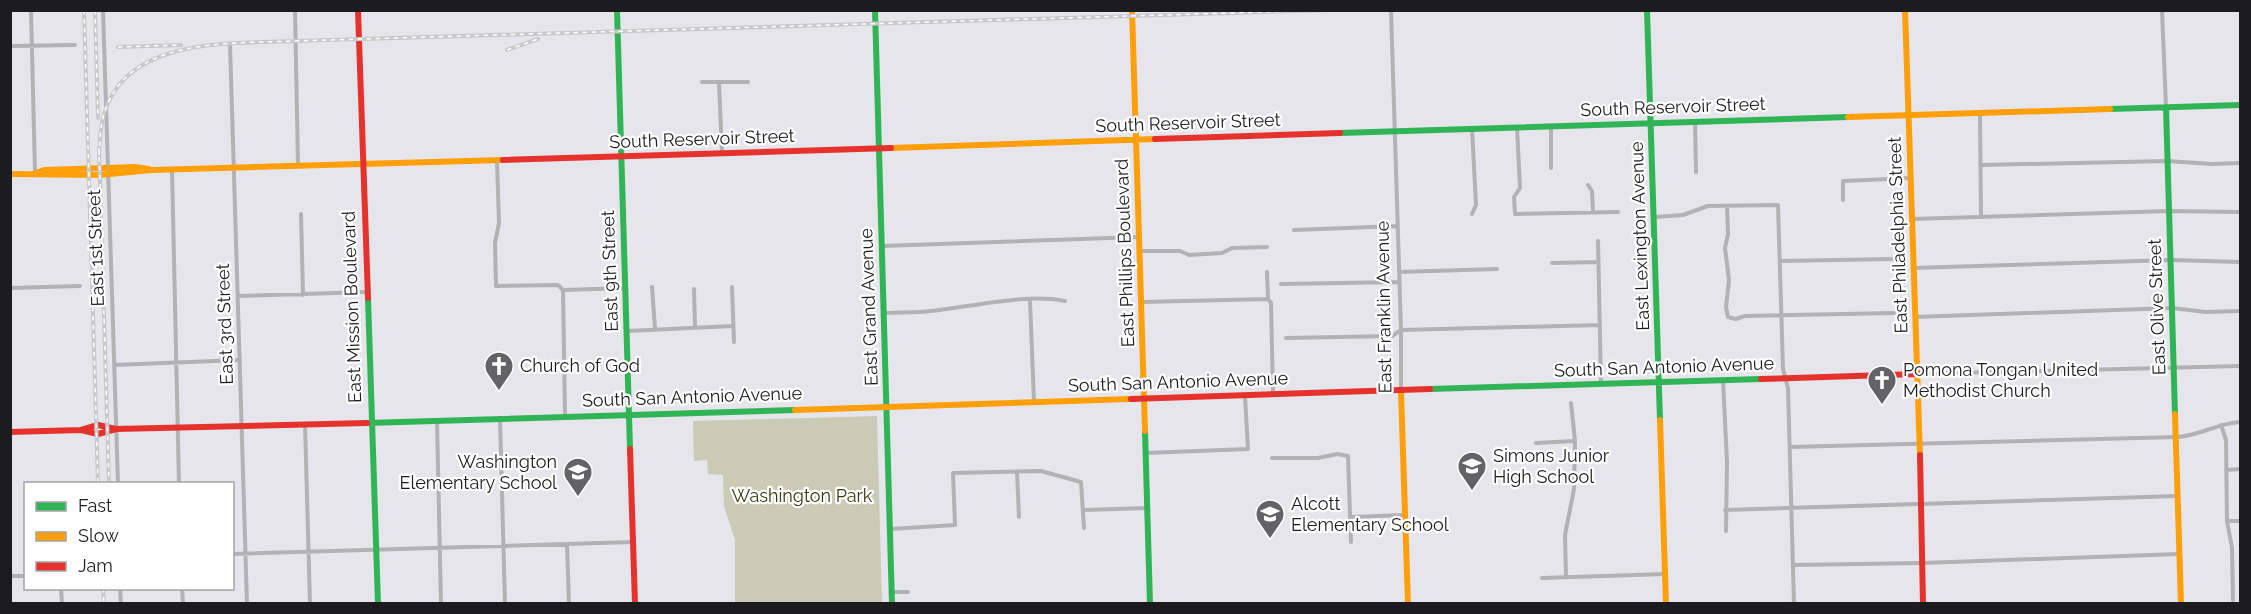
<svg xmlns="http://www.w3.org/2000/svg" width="2251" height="614" font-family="Raleway,sans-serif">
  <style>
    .green { fill: #cacbb7 }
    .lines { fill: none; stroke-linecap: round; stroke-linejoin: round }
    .street { stroke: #b2b2b4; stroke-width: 4 }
    .fast { stroke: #30b455; stroke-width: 6 }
    .slow { stroke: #ff9f0a; stroke-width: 6 }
    .jam { stroke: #e5322d; stroke-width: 6 }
    .rail-casing { stroke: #c9c9cb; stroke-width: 4 }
    .rail { stroke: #fff; stroke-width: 1.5; stroke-dasharray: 4.5; stroke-linecap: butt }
    .labels { text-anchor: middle; stroke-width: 4.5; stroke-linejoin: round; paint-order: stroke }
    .street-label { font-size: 18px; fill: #1c1c20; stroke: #fff }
    .poi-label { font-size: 18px; fill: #1c1c20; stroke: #fff; text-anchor: start }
    .park-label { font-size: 18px; fill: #3a3a13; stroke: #fff }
  </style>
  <rect width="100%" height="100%" fill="#e6e5ec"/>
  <path class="green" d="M 877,416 L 882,603 L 735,603 L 735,540 L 724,506 L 723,475 L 708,474 L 707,460 L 694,461 L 693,421 Z"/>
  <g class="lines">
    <path class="street" d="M 31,10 L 35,173
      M 103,10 L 118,484
      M 295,10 L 298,166
      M 1391,10 L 1401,330 L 1401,391
      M 2162,10 L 2166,107
      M 230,44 L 247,604
      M 10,46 L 75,45
      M 702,82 L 748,82
      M 719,83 L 722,153
      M 1980,113 L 1981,217
      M 1695,121 L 1696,172
      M 1517,127 L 1520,188 L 1514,197 L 1515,214 L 1618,212
      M 1472,129 L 1476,205 L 1472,214
      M 497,161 L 499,223 L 495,243 L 496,286 L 558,285 L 563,290 L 625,288
      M 1981,165 L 2167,161 L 2212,164 L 2240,163
      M 1551,168 L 1551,126
      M 172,169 L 179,484
      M 1588,185 L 1592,191 L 1593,212
      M 1843,200 L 1843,181 L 1911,178
      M 1727,206 L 1728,234 L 1725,248 L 1729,280 L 1726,307 L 1728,317 L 1736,319 L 1745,316 L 1894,313
      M 301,214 L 303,295
      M 1655,217 L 1683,215 L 1708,206 L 1778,205 L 1783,369 L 1788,388 L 1794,604
      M 1912,219 L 2169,211 L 2240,212
      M 1294,230 L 1397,226
      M 1598,241 L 1601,384
      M 882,246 L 1139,237
      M 1140,251 L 1180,251 L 1189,255 L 1222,253 L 1232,248 L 1267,247
      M 1780,261 L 1893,259
      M 1552,263 L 1598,262
      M 1913,268 L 2172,260 L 2240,262
      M 1267,272 L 1268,299 L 1271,303 L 1273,393
      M 1399,272 L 1497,269
      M 1281,284 L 1399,282
      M 652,287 L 655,329
      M 732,287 L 734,342
      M 10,288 L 80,286
      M 694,289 L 695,327
      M 563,290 L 565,416
      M 238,296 L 367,292
      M 1030,301 L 1034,402
      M 1142,302 L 1268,299
      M 885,313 C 900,312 916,313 931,311 C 972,307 1025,293 1065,301
      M 1915,317 L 2172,308 L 2206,312 L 2240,311
      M 627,331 L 733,326
      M 1286,338 L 1392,336 L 1401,330 L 1600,325
      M 114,365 L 240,360
      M 1918,374 L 2240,366
      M 1723,380 L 1727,462 L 1726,531
      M 500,418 L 505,604
      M 437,421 L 441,604
      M 305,424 L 310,604
      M 2221,425 L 2226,440 L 2227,521 L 2232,548 L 2233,600
      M 1536,443 L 1574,441
      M 1790,447 L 2177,437 C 2199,436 2218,423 2240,422
      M 1146,453 L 1248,449 L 1245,396
      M 1272,458 L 1318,458 L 1337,454 L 1348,456 L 1351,542
      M 2226,470 L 2240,469
      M 1017,472 L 1019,517
      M 1084,510 L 1147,508
      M 1725,510 L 2177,496
      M 1351,517 L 1405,515
      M 2227,521 L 2240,521
      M 890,529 L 955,525 L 953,473 L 1041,471 L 1081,482 L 1084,528
      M 567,545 L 569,604
      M 232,554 L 633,542
      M 1793,565 L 1922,563 L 2179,554
      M 10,576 L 26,576
      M 1566,577 L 1565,535 L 1574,489 L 1575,441 L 1571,403
      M 1542,578 L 1665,574
      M 61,588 L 62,604
      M 120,588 L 121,604
      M 182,588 L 183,604
      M 892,592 L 908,592"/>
    <path class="fast" d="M 617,10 L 630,449
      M 875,10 L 892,604
      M 1647,10 L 1660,420
      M 2166,107 L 2175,414
      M 2110,109 L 2240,105
      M 1340,133 L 1848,117
      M 368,298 L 378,604
      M 1430,389 L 1761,379
      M 367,423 L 795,410
      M 1145,431 L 1150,604"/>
    <path class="slow" d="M 1132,10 L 1145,431
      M 1905,10 L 1920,455
      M 1848,117 L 2110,109
      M 891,148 L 1155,139
      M 36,173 L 44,170 L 135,167 L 149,169
      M 10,174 L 99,175 L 151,170 L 503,160
      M 1401,392 L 1408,604
      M 795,410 L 1131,399
      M 2175,414 L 2181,604
      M 1660,420 L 1666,604"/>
    <path class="jam" d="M 358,10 L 368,298
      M 1155,139 L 1340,133
      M 503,160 L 891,148
      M 1761,379 L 1918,374
      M 1131,399 L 1430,389
      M 81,430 L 98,425 L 116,429 L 367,423
      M 10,432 L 81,430 L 98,434 L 116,429
      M 630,449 L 635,604
      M 1920,455 L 1923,604"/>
    <g class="rail-casing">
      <path id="rail" d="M 84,10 L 98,484
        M 95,10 L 98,118
        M 118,47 L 181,45
        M 507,50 L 538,39
        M 99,148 L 109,484
        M 99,155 C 100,141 100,127 104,114 C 127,36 231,44 295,41 L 1331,10
        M 103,588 L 104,604"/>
    </g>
    <use href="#rail" class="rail"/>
  </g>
  <defs>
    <g id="church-pin" transform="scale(1.5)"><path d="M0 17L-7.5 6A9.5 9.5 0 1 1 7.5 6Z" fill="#636267" stroke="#fff"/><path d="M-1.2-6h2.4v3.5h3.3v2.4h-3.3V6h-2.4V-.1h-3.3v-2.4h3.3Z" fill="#fff"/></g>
    <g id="school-pin" transform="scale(1.5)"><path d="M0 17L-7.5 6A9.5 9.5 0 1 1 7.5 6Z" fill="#636267" stroke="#fff"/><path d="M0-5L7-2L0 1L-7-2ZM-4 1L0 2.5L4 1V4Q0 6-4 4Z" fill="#fff"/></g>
  </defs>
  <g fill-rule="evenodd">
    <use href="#church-pin" x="499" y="366"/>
    <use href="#church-pin" x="1882" y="380"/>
    <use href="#school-pin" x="1472" y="466"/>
    <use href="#school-pin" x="578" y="472"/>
    <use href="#school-pin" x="1270" y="514"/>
  </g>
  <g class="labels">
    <g class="street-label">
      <text transform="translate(1673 107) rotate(-2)" y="6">South Reservoir Street</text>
      <text transform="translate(1188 123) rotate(-2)" y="6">South Reservoir Street</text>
      <text transform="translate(702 139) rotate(-2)" y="6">South Reservoir Street</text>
      <text transform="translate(1898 235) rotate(-92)" y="6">East Philadelphia Street</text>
      <text transform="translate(1640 236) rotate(-92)" y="6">East Lexington Avenue</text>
      <text transform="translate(96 248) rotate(-92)" y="6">East 1st Street</text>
      <text transform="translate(1125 253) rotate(-92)" y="6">East Phillips Boulevard</text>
      <text transform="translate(610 271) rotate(-92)" y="6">East 9th Street</text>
      <text transform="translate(352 307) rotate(-92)" y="6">East Mission Boulevard</text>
      <text transform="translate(869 307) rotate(-92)" y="6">East Grand Avenue</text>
      <text transform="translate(1384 307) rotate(-91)" y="6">East Franklin Avenue</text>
      <text transform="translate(2157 307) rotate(-92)" y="6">East Olive Street</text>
      <text transform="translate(225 324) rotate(-92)" y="6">East 3rd Street</text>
      <text transform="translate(1664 367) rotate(-2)" y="6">South San Antonio Avenue</text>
      <text transform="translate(1178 382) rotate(-2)" y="6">South San Antonio Avenue</text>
      <text transform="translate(692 397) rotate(-2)" y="6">South San Antonio Avenue</text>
    </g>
    <g class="poi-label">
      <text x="520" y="372">Church of God</text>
      <text x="1903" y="376">Pomona Tongan United<tspan x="1903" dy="21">Methodist Church</tspan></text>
      <text x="1493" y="462">Simons Junior<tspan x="1493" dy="21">High School</tspan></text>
      <text x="557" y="468" text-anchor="end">Washington<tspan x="557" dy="21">Elementary School</tspan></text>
      <text x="1291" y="510">Alcott<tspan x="1291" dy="21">Elementary School</tspan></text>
    </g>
    <g class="park-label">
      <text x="802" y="502">Washington Park</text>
    </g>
  </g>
  <rect width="2251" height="614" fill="none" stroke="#1c1c20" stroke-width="24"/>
  <rect x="24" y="482" width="210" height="108" fill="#ffffff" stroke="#a4a4a6" stroke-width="1.5"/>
  <rect x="36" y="502" width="30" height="9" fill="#30b455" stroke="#a4a4a6" stroke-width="1.5"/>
  <text x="78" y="512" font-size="18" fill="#1c1c20">Fast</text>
  <rect x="36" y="532" width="30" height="9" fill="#ff9f0a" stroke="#a4a4a6" stroke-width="1.5"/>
  <text x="78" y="542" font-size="18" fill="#1c1c20">Slow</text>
  <rect x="36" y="562" width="30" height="9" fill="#e5322d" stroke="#a4a4a6" stroke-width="1.5"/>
  <text x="78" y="572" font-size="18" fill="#1c1c20">Jam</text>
</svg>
